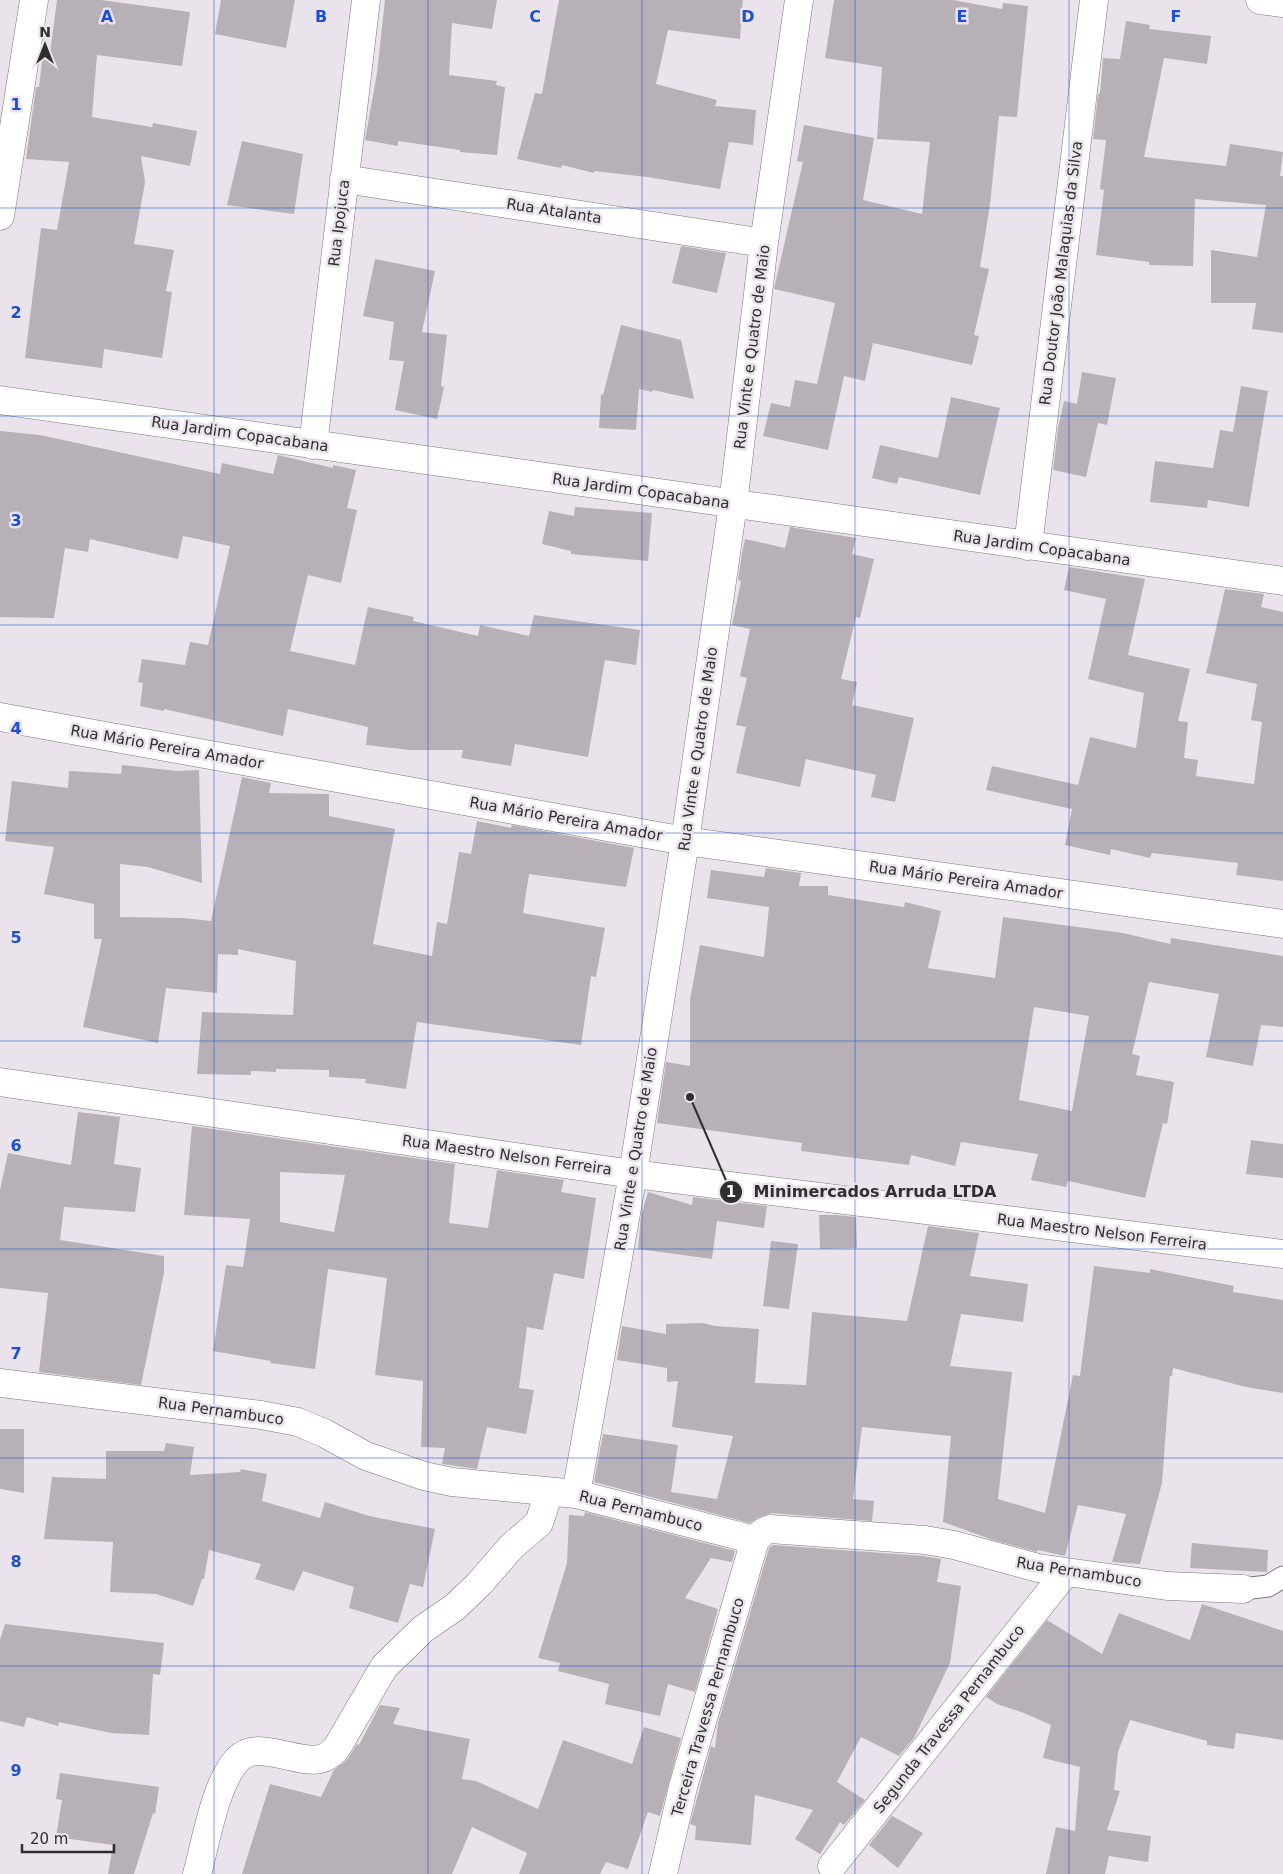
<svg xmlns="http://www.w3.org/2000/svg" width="1283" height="1874" font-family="'DejaVu Sans',sans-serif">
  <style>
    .building { fill: #b7b1b7; fill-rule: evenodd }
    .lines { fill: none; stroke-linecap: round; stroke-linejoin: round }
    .pedestrian-casing { stroke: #7b757c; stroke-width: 23 }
    .minor-casing { stroke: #7b757c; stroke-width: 29 }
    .pedestrian { stroke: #fff; stroke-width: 21 }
    .minor { stroke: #fff; stroke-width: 28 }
    .grid { fill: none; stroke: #1d4ed8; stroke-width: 1; stroke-opacity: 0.55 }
    .labels { text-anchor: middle; stroke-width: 5; stroke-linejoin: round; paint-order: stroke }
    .street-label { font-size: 15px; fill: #302e30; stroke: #eae3eb }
    .grid-label { font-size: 16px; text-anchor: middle; font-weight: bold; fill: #1d4ed8; stroke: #eae3eb; stroke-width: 5; stroke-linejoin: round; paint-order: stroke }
    .leader { fill: none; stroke: #302e30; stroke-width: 2 }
    .callout-dot { fill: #302e30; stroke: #eae3eb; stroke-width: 2 }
    .mark-label { font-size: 15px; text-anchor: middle; font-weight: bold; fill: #fff }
    .callout-label { font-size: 16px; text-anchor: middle; font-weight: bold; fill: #302e30; stroke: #eae3eb; stroke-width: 5; stroke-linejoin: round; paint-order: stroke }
  </style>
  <rect width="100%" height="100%" fill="#eae3eb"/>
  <path class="building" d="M 57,0 L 101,0 L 190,12 L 182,66 L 97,55 L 92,117 L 152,127 L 153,123 L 197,131 L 190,166 L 141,156 L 145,182 L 134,244 L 174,250 L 166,291 L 172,292 L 162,358 L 104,349 L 102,368 L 25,358 L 41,228 L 57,230 L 69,162 L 26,159 L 36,87 L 39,87 L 43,53 L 50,53 Z
    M 221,0 L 295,0 L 286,48 L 215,34 Z
    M 385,0 L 497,0 L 492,29 L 452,23 L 449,75 L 497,81 L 496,85 L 505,87 L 497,155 L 460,152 L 460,150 L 398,141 L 398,146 L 365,140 L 377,73 Z
    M 559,0 L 743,0 L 740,39 L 668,30 L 656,84 L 717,100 L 715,106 L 756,110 L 753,145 L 729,142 L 720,189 L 647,177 L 594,171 L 594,173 L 562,165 L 561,168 L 517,159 L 535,93 L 542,94 Z
    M 834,0 L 953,0 L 1002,9 L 1003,3 L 1028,6 L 1017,117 L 999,116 L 990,205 L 980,267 L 989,269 L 974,335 L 979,336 L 972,365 L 873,343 L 865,381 L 844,376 L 828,450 L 763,436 L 771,403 L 790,407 L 795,380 L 817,384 L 835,303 L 774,289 L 803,162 L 797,161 L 804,125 L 874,138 L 863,200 L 922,214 L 930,142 L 877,139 L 882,67 L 825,58 Z
    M 1126,21 L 1150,25 L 1149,29 L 1211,36 L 1207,64 L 1164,58 L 1144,157 L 1226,166 L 1230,144 L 1283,152 L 1280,176 L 1283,176 L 1283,333 L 1252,329 L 1256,303 L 1211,303 L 1211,250 L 1257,257 L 1266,205 L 1195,199 L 1193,266 L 1149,265 L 1149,262 L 1096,255 L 1104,190 L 1100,189 L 1106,140 L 1093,139 L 1098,94 L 1100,94 L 1103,58 L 1120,59 Z
    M 242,141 L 303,154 L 294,214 L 227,205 Z
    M 681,246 L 726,253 L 717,293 L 672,283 Z
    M 375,259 L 435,271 L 422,332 L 447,335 L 441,386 L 444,387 L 437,419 L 395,410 L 404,361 L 389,360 L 394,322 L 363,316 Z
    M 621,325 L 681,340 L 694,399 L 653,390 L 652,392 L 639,389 L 636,430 L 599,428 L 601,394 L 603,395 Z
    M 1082,372 L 1116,378 L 1107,425 L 1098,423 L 1086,477 L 1053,470 L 1058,428 L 1064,401 L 1077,404 Z
    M 1241,386 L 1268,391 L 1249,507 L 1208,500 L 1207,508 L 1150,502 L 1155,461 L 1213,468 L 1220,430 L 1233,432 Z
    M 951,397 L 1000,408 L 980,495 L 899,477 L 897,484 L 872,478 L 880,445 L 938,458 Z
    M 0,431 L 40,435 L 220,474 L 222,463 L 273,474 L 278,455 L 333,468 L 333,465 L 356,470 L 347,508 L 357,510 L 341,583 L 308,575 L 290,651 L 355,665 L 368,607 L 414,617 L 413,621 L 478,636 L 480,625 L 529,636 L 534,615 L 640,630 L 636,665 L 605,660 L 588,757 L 515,744 L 511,766 L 461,758 L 463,750 L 410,750 L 366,745 L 368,727 L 288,709 L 283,736 L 164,709 L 164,711 L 140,706 L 143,683 L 138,682 L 142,659 L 185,665 L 190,642 L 208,645 L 230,546 L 183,536 L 178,559 L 90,539 L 88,552 L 65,548 L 54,618 L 0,617 Z
    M 575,507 L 652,513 L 648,561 L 571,554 L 571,551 L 542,544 L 549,511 L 574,516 Z
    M 790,527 L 856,538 L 852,554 L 874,559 L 860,618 L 856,617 L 841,679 L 857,682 L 852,705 L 914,718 L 895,802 L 871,797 L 876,775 L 806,759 L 800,787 L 736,773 L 746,727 L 736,725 L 747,678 L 740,676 L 750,629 L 732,625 L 741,581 L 738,580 L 742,553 L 745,539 L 785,548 Z
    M 1069,567 L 1145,579 L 1128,655 L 1190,669 L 1178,721 L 1188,722 L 1184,758 L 1198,760 L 1196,776 L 1254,784 L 1262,722 L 1251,720 L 1257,684 L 1206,673 L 1225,589 L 1264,594 L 1261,607 L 1283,612 L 1283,881 L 1236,875 L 1238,863 L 1152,853 L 1150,858 L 1111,849 L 1110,855 L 1065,845 L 1072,809 L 986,790 L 992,766 L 1078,785 L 1090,737 L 1136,748 L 1144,693 L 1088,679 L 1106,599 L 1064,590 Z
    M 122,765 L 178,771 L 199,770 L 202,883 L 148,867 L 120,864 L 120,917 L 183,918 L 211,921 L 242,777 L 271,783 L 269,793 L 329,794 L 329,816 L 395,829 L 373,944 L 432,956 L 437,922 L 447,924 L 459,852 L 471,854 L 477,821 L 511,828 L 512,825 L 634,848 L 626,887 L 529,874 L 523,913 L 605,928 L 596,977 L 591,976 L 581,1045 L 417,1022 L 406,1089 L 365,1083 L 366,1079 L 329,1077 L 329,1070 L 276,1069 L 276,1072 L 251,1071 L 251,1075 L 197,1074 L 202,1012 L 293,1015 L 296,961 L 238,949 L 238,955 L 218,954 L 217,993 L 166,988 L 158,1043 L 83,1027 L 102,939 L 94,939 L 94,904 L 44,894 L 54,847 L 5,841 L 12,781 L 68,788 L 69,771 L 121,774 Z
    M 766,868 L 801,873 L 799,886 L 828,886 L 828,895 L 904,907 L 905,902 L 941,911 L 928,968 L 995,978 L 1003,917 L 1123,933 L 1170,944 L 1171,938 L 1283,956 L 1283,1027 L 1261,1025 L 1253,1066 L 1206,1057 L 1219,994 L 1149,982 L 1132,1054 L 1140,1056 L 1136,1075 L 1174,1082 L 1167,1124 L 1163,1123 L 1145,1198 L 1068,1181 L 1066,1187 L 1031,1180 L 1038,1154 L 961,1142 L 955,1166 L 911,1155 L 909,1165 L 801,1151 L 802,1143 L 657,1123 L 666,1062 L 690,1066 L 690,1000 L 700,945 L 764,957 L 769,907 L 707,898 L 711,870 L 764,877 ZM 1034,1007 L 1089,1016 L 1072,1111 L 1019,1100 Z
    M 78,1112 L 120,1117 L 114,1164 L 141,1168 L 135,1212 L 64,1207 L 60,1240 L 164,1256 L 164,1273 L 141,1385 L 39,1372 L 48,1293 L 0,1288 L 0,1190 L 8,1153 L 71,1165 Z
    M 192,1126 L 455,1164 L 449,1223 L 488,1228 L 497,1170 L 564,1180 L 561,1192 L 596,1198 L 584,1279 L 554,1273 L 543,1330 L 527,1327 L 519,1388 L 534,1390 L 526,1434 L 487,1427 L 477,1469 L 442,1464 L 445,1448 L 421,1447 L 423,1381 L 375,1375 L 387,1278 L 328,1269 L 315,1369 L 270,1363 L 271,1361 L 213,1351 L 226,1265 L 243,1267 L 250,1219 L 184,1215 ZM 280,1172 L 345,1175 L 334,1232 L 280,1222 Z
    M 1251,1140 L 1283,1144 L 1283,1178 L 1246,1174 Z
    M 648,1192 L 692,1205 L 693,1197 L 767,1206 L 764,1228 L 717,1221 L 712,1259 L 638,1249 L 641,1216 Z
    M 819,1215 L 836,1215 L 856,1217 L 857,1248 L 820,1249 Z
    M 928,1226 L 979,1233 L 970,1276 L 1028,1284 L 1023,1322 L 961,1314 L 950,1366 L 1012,1372 L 998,1499 L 1045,1513 L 1073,1375 L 1080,1376 L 1094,1266 L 1150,1273 L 1150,1269 L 1234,1286 L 1233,1292 L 1283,1300 L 1283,1393 L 1246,1387 L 1173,1368 L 1172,1376 L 1170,1376 L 1162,1483 L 1140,1564 L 1112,1562 L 1126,1514 L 1078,1505 L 1065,1556 L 1038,1550 L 1037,1552 L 993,1540 L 943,1522 L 951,1436 L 862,1427 L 853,1499 L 874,1501 L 872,1521 L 771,1513 L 757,1518 L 750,1523 L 594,1482 L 603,1434 L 678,1445 L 671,1492 L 717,1499 L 733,1436 L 672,1427 L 678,1381 L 667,1382 L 667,1368 L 617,1360 L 622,1326 L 666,1334 L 666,1324 L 703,1323 L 715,1326 L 759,1329 L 755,1383 L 806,1385 L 812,1312 L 907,1321 Z
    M 771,1241 L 798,1244 L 789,1309 L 763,1306 Z
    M 0,1429 L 24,1429 L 24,1493 L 0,1489 Z
    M 166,1443 L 194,1447 L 190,1475 L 240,1472 L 241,1469 L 267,1474 L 262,1501 L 320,1518 L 325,1502 L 369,1516 L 435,1529 L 423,1587 L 410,1584 L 398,1623 L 349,1608 L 354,1587 L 303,1571 L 294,1591 L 255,1579 L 261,1564 L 209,1550 L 204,1579 L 202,1579 L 193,1606 L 156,1594 L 110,1592 L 113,1542 L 44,1539 L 52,1477 L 106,1479 L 106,1451 L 164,1451 Z
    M 585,1512 L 735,1551 L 732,1562 L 711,1558 L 685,1598 L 718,1609 L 695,1692 L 668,1684 L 660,1716 L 605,1704 L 609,1684 L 558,1671 L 560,1663 L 538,1658 L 567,1563 L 569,1515 L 584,1516 Z
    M 1192,1543 L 1268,1550 L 1267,1572 L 1190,1568 Z
    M 773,1545 L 923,1556 L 941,1559 L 937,1582 L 961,1586 L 950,1663 L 914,1738 L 899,1756 L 861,1737 L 837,1782 L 865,1800 L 844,1825 L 840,1822 L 820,1854 L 795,1839 L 813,1810 L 755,1795 L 751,1845 L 695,1840 L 696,1826 L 690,1824 L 711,1746 L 715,1748 L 718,1723 L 769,1548 Z
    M 1202,1604 L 1283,1631 L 1283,1740 L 1236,1733 L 1234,1749 L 1207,1745 L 1207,1741 L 1130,1720 L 1118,1752 L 1114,1790 L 1120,1791 L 1107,1830 L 1151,1836 L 1148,1862 L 1109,1856 L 1105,1874 L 1046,1874 L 1056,1827 L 1075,1831 L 1080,1767 L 1043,1758 L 1051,1725 L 1024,1713 L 997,1704 L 986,1697 L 1047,1620 L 1102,1654 L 1119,1613 L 1190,1640 Z
    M 5,1624 L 164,1643 L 160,1675 L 153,1674 L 149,1735 L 111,1733 L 59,1722 L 58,1726 L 27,1717 L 24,1727 L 0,1721 L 0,1640 Z
    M 380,1705 L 400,1708 L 393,1724 L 470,1739 L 462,1779 L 476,1781 L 538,1809 L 563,1740 L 632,1764 L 644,1727 L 681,1738 L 660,1816 L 648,1812 L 628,1869 L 606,1862 L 600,1874 L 519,1874 L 527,1853 L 472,1827 L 452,1874 L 242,1874 L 270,1784 L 321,1797 L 334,1770 L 347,1760 L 357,1744 L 359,1745 Z
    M 60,1773 L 159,1787 L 155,1814 L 153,1813 L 134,1874 L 108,1874 L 113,1845 L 56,1837 L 62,1800 L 56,1799 Z
    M 892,1816 L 923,1833 L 898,1868 L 869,1845 Z"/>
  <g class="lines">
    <g class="pedestrian-casing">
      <path id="pedestrian" d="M 1243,1589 L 1268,1586 L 1283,1577"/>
    </g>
    <g class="minor-casing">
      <path id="minor" d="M 1260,0 L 1283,3
        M 344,179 L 764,243
        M 0,216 L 34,0
        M 0,400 L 1283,581
        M 313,445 L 366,0
        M 1028,546 L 1094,0
        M 0,717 L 685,841 L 1283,924
        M 0,1082 L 633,1174 L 1283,1254
        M 0,1383 L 261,1415 L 298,1422 L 324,1433 L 366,1456 L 424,1476 L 452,1482 L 576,1494 L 755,1540 L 763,1532 L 770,1529 L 925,1540 L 954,1545 L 1038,1568 L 1167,1586 L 1243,1589
        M 576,1494 L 633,1174 L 685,841 L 733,504 L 764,243 L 799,0
        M 832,1866 L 1066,1572
        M 197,1874 C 206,1842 215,1783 238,1759 C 257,1739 297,1764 320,1759 C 326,1758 332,1753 336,1749 L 384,1667 L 423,1629 L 455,1607 L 479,1584 L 512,1546 L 539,1523 L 549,1492
        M 663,1874 L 683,1787 L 755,1540"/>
    </g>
    <use href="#pedestrian" class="pedestrian"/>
    <use href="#minor" class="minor"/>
  </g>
  <path class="grid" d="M 214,0 L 214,1874M 428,0 L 428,1874M 642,0 L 642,1874M 855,0 L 855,1874M 1069,0 L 1069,1874M 0,208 L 1283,208M 0,416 L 1283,416M 0,625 L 1283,625M 0,833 L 1283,833M 0,1041 L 1283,1041M 0,1249 L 1283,1249M 0,1458 L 1283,1458M 0,1666 L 1283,1666"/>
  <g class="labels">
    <g class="street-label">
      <text transform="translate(554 211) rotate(9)" y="5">Rua Atalanta</text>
      <text transform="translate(339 223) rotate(-83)" y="5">Rua Ipojuca</text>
      <text transform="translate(1061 273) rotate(-83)" y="5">Rua Doutor João Malaquias da Silva</text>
      <text transform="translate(752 347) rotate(-83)" y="5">Rua Vinte e Quatro de Maio</text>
      <text transform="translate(240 434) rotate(8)" y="5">Rua Jardim Copacabana</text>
      <text transform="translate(641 491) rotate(8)" y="5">Rua Jardim Copacabana</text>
      <text transform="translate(1042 548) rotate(8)" y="5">Rua Jardim Copacabana</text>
      <text transform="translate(167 747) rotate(10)" y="5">Rua Mário Pereira Amador</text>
      <text transform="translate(698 749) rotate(-82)" y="5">Rua Vinte e Quatro de Maio</text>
      <text transform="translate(566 819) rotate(10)" y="5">Rua Mário Pereira Amador</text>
      <text transform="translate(966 880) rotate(8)" y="5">Rua Mário Pereira Amador</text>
      <text transform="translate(636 1149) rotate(-81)" y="5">Rua Vinte e Quatro de Maio</text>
      <text transform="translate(507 1155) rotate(8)" y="5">Rua Maestro Nelson Ferreira</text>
      <text transform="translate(1102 1232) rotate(7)" y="5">Rua Maestro Nelson Ferreira</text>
      <text transform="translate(221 1411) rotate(8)" y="5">Rua Pernambuco</text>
      <text transform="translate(641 1511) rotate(14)" y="5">Rua Pernambuco</text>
      <text transform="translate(1079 1572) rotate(9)" y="5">Rua Pernambuco</text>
      <text transform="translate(708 1707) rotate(-74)" y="5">Terceira Travessa Pernambuco</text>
      <text transform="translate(949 1719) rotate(-52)" y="5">Segunda Travessa Pernambuco</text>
    </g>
  </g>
  <g class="grid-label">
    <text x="107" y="22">A</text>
    <text x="321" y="22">B</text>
    <text x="535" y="22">C</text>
    <text x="748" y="22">D</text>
    <text x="962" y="22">E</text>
    <text x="1176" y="22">F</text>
    <text x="16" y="110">1</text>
    <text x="16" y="318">2</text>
    <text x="16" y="526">3</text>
    <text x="16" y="734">4</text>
    <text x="16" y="943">5</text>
    <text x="16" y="1151">6</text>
    <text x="16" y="1359">7</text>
    <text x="16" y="1567">8</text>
    <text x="16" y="1776">9</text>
  </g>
  <path class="leader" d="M690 1097L731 1192"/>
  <g class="callout-dot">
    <circle cx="690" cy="1097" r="5"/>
    <circle cx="731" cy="1192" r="12"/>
  </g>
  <g class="mark-label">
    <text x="731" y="1197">1</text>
  </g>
  <g class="callout-label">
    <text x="875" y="1197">Minimercados Arruda LTDA</text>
  </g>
  <g transform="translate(45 45)" stroke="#eae3eb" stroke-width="4" paint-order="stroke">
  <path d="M0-4L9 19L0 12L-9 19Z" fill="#302e30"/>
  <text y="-8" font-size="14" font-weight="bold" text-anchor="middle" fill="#302e30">N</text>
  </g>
  <path d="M22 1844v8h92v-8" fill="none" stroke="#302e30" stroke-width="2.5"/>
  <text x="30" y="1844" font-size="15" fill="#302e30" stroke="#eae3eb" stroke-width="4" paint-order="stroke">20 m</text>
</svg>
